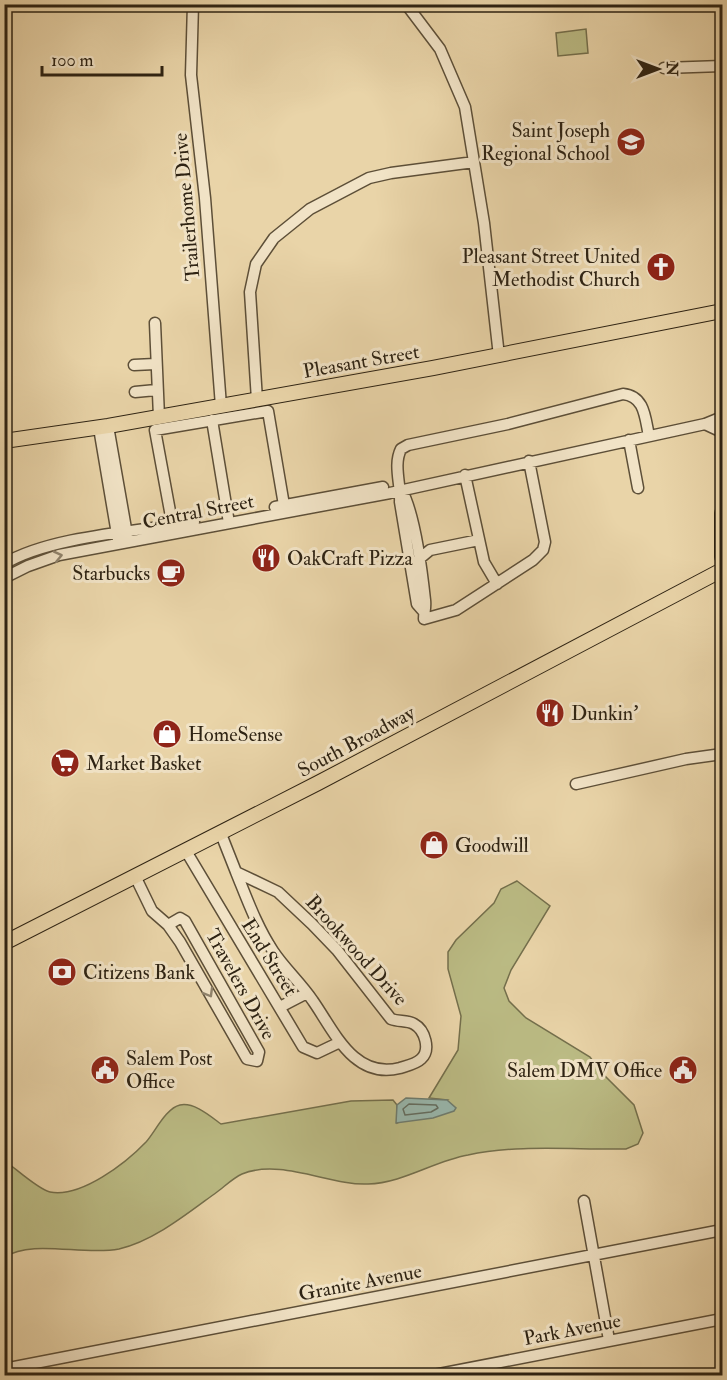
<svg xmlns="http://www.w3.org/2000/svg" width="727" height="1380" font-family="'IM FELL Double Pica',serif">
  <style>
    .green { fill: #bbbb84; stroke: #746f4c; stroke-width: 1.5 }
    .water { fill: #98b7ad; stroke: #6e7c6f; stroke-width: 1.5 }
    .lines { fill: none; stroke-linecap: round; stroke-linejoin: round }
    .shore { stroke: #636d60; stroke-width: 1.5 }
    .minor-casing { stroke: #5d4f38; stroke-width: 13 }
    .major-casing { stroke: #2e2313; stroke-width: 16 }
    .minor { stroke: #f1e3c6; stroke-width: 10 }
    .major { stroke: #e9d4a8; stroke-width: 14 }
    .oneway { stroke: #90836c }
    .labels { text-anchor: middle; stroke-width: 6; stroke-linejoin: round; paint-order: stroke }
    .poi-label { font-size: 20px; fill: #2e2313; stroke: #f1e3c6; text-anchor: start }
    .street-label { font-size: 20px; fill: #2e2313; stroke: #f1e3c6 }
  </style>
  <rect width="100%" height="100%" fill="#e9d4a8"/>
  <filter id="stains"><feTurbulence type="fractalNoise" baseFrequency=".00333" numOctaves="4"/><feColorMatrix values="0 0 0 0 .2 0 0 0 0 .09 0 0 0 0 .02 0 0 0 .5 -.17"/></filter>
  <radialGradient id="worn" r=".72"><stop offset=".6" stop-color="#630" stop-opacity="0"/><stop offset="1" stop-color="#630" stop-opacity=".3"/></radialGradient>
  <path class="green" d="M 586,29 L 588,53 L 558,56 L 556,33 Z
    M 517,881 L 550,906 L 511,970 L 504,988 L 509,1001 L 526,1018 L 590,1057 L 602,1073 L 634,1105 L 643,1133 L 638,1144 L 626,1149 C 575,1150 518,1144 468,1155 C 434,1161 403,1183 368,1184 C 331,1186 281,1158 242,1174 C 233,1178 224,1187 217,1192 C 188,1213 154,1241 119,1249 C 84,1256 32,1239 5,1257 L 5,1161 C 15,1168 39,1190 50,1192 C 81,1198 126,1163 146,1142 C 155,1132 166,1108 180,1105 C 194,1102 210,1116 221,1124 L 351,1101 L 393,1100 L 397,1105 L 397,1123 L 447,1100 L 429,1098 L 458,1050 L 461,1016 L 448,969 L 448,952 L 456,940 L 494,903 L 501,889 Z"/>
  <path class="water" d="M 406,1098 L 447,1100 L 456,1108 L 454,1111 L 433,1118 L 396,1123 L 397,1105 Z"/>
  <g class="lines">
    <path class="shore" d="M 409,1104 L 436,1105 L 438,1108 L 431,1112 L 405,1115 L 403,1109 Z"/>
    <g class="minor-casing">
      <path id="minor" d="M 193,4 L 191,75 L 205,198 L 221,406
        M 406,4 L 440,49 L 465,107 L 484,223 L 499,356
        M 664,68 L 722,66
        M 155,323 L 159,417
        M 134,365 L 155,364
        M 135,392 L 156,390
        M 257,400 L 250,292 L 256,264 L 274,238 L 310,209 L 369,178 L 391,173 L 474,162
        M 212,420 L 229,523
        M 705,424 L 722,432
        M 108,426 L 128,540
        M 99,428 L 118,540
        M 629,440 L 638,488
        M 465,475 L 484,562 L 497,584
        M 401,489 C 415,513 422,572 425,600 C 426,607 424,612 424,619 L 456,610 L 533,560 L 543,550 L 545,542 L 529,461
        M 275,507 L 383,487
        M 174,533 L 155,430 L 268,411 L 285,511
        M 418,560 L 430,550 L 479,540
        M 4,564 C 49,536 141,531 194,522
        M 4,578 L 28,566 L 59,555 L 390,493 L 705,424 L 722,417
        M 424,612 L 417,604 L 400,502 C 401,484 393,465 401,449 L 408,445 L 508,424 L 623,394 C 645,396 645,418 649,436
        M 576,784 L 686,759 L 722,754
        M 221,834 L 236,872 L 278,892 L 312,924 L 337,950 L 391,1019 C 399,1022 407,1020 414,1024 C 425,1030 431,1050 421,1059 C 416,1064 406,1066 400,1068 C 354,1080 334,1031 313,1001 C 301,983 285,969 273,951 C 257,927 247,899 236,872
        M 186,851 L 303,1047 L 317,1053 L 338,1043
        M 135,876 L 152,911 L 168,925 L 180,942 L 247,1059 L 257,1061 L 259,1052 L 185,921 L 180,918 L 168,925
        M 280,1007 L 307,993
        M 584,1201 L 609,1340
        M 4,1369 L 722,1230
        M 429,1376 L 722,1319"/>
    </g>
    <g class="major-casing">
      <path id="major" d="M 4,441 L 108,426 L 433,368 L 722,311
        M 722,513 L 722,557
        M 4,943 L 318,783 L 722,570"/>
    </g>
    <use href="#minor" class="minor"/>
    <use href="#major" class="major"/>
  </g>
  <defs><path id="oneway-chevron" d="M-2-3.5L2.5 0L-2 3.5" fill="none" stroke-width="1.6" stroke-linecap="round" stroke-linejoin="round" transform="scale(1.5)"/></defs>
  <g class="oneway">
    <use href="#oneway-chevron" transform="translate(58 556) rotate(-13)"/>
    <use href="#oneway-chevron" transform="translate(209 993) rotate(60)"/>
  </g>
  <defs>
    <g id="school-disc" transform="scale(1.5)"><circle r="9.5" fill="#8f2418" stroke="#f1e3c6"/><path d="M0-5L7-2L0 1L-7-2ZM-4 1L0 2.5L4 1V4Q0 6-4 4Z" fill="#fff"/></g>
    <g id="church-disc" transform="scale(1.5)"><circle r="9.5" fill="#8f2418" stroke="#f1e3c6"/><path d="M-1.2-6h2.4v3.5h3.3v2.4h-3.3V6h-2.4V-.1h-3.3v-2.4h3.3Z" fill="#fff"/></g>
    <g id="restaurant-disc" transform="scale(1.5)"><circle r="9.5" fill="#8f2418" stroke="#f1e3c6"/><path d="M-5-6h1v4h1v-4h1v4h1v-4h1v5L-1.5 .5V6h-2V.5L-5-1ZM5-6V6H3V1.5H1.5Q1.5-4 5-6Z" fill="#fff"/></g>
    <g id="cafe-disc" transform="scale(1.5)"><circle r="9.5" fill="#8f2418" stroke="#f1e3c6"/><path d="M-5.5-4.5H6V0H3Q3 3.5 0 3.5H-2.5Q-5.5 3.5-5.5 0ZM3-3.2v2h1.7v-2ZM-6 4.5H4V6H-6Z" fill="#fff"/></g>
    <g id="shop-disc" transform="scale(1.5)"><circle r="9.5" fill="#8f2418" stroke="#f1e3c6"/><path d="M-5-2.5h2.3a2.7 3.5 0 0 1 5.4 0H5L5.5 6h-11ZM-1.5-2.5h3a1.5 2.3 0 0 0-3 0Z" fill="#fff"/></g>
    <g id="supermarket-disc" transform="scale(1.5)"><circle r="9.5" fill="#8f2418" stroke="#f1e3c6"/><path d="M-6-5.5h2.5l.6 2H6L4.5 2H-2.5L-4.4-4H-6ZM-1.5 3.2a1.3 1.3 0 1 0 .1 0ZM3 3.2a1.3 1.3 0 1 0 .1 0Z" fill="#fff"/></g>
    <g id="bank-disc" transform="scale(1.5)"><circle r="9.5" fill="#8f2418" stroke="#f1e3c6"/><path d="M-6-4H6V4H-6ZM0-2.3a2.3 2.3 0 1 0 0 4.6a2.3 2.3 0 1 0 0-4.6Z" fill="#fff"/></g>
    <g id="civic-disc" transform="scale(1.5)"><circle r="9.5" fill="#8f2418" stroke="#f1e3c6"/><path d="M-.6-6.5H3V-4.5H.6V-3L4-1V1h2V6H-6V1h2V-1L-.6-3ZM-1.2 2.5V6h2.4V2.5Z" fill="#fff"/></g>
  </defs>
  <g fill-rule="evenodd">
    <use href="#school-disc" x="631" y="142"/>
    <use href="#church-disc" x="661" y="267"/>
    <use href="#restaurant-disc" x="266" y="558"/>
    <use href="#cafe-disc" x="171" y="573"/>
    <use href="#restaurant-disc" x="550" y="713"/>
    <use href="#shop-disc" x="167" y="734"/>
    <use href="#supermarket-disc" x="65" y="763"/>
    <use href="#shop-disc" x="434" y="845"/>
    <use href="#bank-disc" x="62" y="972"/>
    <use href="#civic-disc" x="105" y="1070"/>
    <use href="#civic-disc" x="683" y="1070"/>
  </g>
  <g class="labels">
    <g class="poi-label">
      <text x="610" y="137" text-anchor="end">Saint Joseph<tspan x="610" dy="23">Regional School</tspan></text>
      <text x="640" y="263" text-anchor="end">Pleasant Street United<tspan x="640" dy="23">Methodist Church</tspan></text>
      <text x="287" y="565">OakCraft Pizza</text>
      <text x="150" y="580" text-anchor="end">Starbucks</text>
      <text x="571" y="720">Dunkin'</text>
      <text x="188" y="741">HomeSense</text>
      <text x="86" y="770">Market Basket</text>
      <text x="455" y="852">Goodwill</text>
      <text x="83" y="979">Citizens Bank</text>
      <text x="126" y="1065">Salem Post<tspan x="126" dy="23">Office</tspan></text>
      <text x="662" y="1077" text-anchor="end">Salem DMV Office</text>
    </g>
    <g class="street-label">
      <text transform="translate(186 207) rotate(-95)" y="7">Trailerhome Drive</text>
      <text transform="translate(361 361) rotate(-10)" y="7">Pleasant Street</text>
      <text transform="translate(198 511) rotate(-11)" y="7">Central Street</text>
      <text transform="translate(356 741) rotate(-28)" y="7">South Broadway</text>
      <text transform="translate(357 950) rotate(48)" y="7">Brookwood Drive</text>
      <text transform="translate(270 957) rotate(58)" y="7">End Street</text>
      <text transform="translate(241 984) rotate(61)" y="7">Travelers Drive</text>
      <text transform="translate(360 1282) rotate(-11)" y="7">Granite Avenue</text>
      <text transform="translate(572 1329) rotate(-11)" y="7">Park Avenue</text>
    </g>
  </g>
  <rect width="727" height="1380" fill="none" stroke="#e9d4a8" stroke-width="24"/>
  <rect x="6" y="6" width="715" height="1368" fill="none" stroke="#2e2313" stroke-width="3"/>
  <rect x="12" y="12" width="703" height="1356" fill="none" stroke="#2e2313" stroke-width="1.5"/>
  <g transform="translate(658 69) rotate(90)" stroke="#f1e3c6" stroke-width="4.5" paint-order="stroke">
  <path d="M0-4.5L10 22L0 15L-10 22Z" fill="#2e2313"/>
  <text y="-9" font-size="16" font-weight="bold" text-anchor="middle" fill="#2e2313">N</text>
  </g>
  <path d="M42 66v9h120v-9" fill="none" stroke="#2e2313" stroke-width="3"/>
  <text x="51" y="66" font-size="18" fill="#2e2313" stroke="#f1e3c6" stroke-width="4.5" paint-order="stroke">100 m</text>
  <rect width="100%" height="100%" filter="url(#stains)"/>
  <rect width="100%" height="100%" fill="url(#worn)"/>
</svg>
